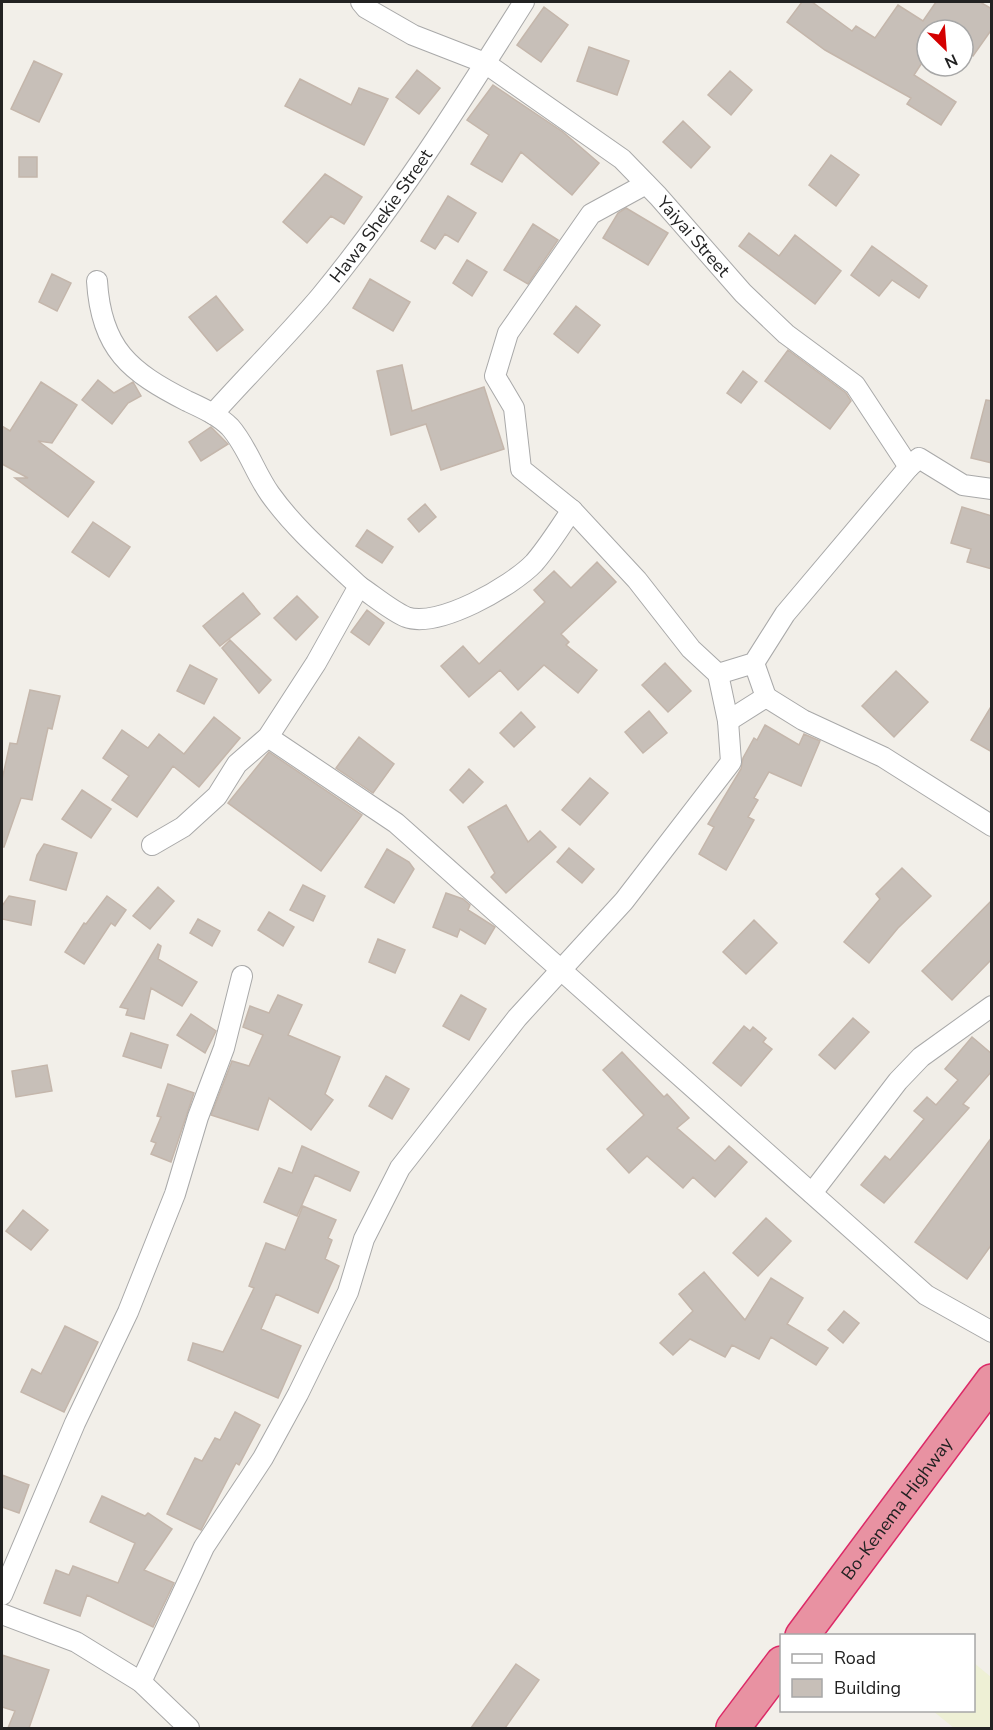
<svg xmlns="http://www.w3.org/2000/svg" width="993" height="1730" font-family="'Nunito Sans',sans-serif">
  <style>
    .farmland { fill: #eef0d5 }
    .building { fill: #c7bfb8; stroke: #c4b6ab; stroke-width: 1.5 }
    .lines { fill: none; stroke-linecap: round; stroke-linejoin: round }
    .street-casing { stroke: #a9a9a9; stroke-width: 22 }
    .highway-casing { stroke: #dc2a67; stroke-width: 36 }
    .street { stroke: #fff; stroke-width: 20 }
    .highway { stroke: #e892a2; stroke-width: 33 }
    .labels { text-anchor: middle; stroke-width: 6; stroke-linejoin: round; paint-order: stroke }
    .street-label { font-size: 18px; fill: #222; stroke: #fff }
  </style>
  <rect width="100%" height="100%" fill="#f2efe9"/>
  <path class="farmland" d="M 974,1663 L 991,1677 L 991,1728 L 954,1728 L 933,1711 L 974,1710 Z"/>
  <path class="building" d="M 802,2 L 812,2 L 852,31 L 856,26 L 875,38 L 898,5 L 923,21 L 936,2 L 980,2 L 992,9 L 992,29 L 973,56 L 963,49 L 963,30 L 927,30 L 927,55 L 914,75 L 956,102 L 941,125 L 907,104 L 911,98 L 825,50 L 787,22 Z
    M 544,7 L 568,25 L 541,62 L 517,45 Z
    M 589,47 L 629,61 L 617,95 L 577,81 Z
    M 34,61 L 62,74 L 39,122 L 11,109 Z
    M 417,70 L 440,88 L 419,114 L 396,97 Z
    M 730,71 L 752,90 L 731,115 L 708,95 Z
    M 300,79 L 351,105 L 359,88 L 388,99 L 364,145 L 285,106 Z
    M 493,85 L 563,132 L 599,163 L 572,195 L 521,152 L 502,182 L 471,164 L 489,135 L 467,120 Z
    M 683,121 L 710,147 L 691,168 L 663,142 Z
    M 831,155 L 859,175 L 836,206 L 809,185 Z
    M 19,157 L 37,157 L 37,177 L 19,177 Z
    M 325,174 L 362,197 L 344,224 L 331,216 L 307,243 L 283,222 Z
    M 448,196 L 476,213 L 458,242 L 445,234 L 435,249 L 421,241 Z
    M 626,208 L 668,233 L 648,265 L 603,238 L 618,213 Z
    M 533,224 L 558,240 L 528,284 L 504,270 Z
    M 749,233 L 779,256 L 795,235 L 841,271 L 815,304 L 739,246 Z
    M 872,246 L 927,286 L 919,298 L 892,280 L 879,296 L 851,275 Z
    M 467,260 L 487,272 L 472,296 L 453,283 Z
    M 52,274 L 71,283 L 57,311 L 39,302 Z
    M 370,279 L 410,302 L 393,331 L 353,308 Z
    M 216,296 L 243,330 L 217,351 L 189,317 Z
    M 576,306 L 600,325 L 578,353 L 554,334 Z
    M 788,350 L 846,393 L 851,401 L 830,429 L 765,381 Z
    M 402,365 L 412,411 L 484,387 L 504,449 L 441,470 L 426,424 L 391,435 L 377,371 Z
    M 743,371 L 757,382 L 741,403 L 727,393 Z
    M 98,380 L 114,393 L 133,382 L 141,396 L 128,403 L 112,424 L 82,400 Z
    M 41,382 L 77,405 L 52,443 L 38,441 L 94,482 L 68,517 L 15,478 L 28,478 L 2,464 L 2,426 L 10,431 Z
    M 986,400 L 992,401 L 992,463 L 971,458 Z
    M 211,427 L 228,444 L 201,461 L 189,442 Z
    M 425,504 L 436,517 L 419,532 L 408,519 Z
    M 962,507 L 992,516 L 992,569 L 967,562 L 971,549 L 951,543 Z
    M 93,522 L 130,547 L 109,577 L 72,552 Z
    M 367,530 L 393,547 L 382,563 L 356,546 Z
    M 597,562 L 616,582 L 561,634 L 569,642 L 566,645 L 597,670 L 578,693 L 544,665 L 518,690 L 500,670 L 469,697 L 441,666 L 463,646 L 479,664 L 545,602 L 534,590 L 554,571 L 571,588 Z
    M 243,593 L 260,614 L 220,646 L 203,626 Z
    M 297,596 L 318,617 L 296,640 L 274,618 Z
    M 367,610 L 384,623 L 369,645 L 351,632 Z
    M 230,640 L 271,680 L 259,693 L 222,648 Z
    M 665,663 L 691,691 L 668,712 L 642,685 Z
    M 190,665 L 217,679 L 204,704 L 177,691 Z
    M 896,671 L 928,702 L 894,737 L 862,706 Z
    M 30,690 L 60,696 L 52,729 L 48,728 L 32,800 L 21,798 L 4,847 L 2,847 L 2,780 L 10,743 L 17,744 Z
    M 992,705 L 992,752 L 971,740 Z
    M 649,711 L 667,733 L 643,753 L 625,732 Z
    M 521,712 L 535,727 L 514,747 L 500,733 Z
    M 214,717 L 240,738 L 199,787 L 173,766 L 137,817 L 112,800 L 129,776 L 103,758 L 122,730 L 148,748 L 159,734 L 184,754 Z
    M 765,725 L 799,745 L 804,734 L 820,741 L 801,786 L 769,772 L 754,798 L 758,800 L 748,817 L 754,820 L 726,870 L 699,854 L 714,827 L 708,824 L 741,769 L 743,758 L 754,738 L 757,740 Z
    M 359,737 L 394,764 L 373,793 L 336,768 Z
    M 269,752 L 362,815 L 321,871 L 228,803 Z
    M 469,769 L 483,782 L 463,803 L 450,790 Z
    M 590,778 L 608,793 L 580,825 L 562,810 Z
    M 82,790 L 111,809 L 91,838 L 62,819 Z
    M 506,805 L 528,842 L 540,831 L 556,847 L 506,893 L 491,877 L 495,873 L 468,827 Z
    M 44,844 L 77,853 L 66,890 L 30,880 L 37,855 Z
    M 569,848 L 594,869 L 582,883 L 557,862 Z
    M 387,849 L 409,862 L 414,869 L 394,903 L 365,887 Z
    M 902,868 L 931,896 L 898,928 L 869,963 L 844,942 L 880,899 L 876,894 Z
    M 303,885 L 325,896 L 313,921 L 290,910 Z
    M 158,887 L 174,901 L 150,929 L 133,916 Z
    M 446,893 L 463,899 L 470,905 L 468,910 L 495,927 L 485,944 L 460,929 L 457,937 L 433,927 Z
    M 9,896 L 35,901 L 31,925 L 2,919 L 2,906 Z
    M 107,896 L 126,910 L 115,926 L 111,923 L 84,964 L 65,952 L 84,923 L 86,924 Z
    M 992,900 L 992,959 L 952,1000 L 922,971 Z
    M 269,912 L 294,927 L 283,946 L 258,930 Z
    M 198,919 L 220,931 L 212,946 L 190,933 Z
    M 754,920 L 777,943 L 746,974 L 723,952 Z
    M 378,939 L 405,950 L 395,973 L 369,962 Z
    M 158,944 L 161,946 L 158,959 L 197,982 L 182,1006 L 151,988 L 144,1019 L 126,1015 L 128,1009 L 120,1007 Z
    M 278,995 L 302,1005 L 288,1035 L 340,1057 L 325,1094 L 333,1100 L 311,1130 L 269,1098 L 258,1130 L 211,1115 L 232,1061 L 249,1066 L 263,1035 L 243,1027 L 250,1006 L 269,1013 Z
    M 461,995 L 486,1009 L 469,1040 L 443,1026 Z
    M 191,1014 L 216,1031 L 205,1053 L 177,1035 Z
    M 853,1018 L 869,1032 L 835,1069 L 819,1055 Z
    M 744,1026 L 750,1031 L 753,1027 L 766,1038 L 763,1042 L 772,1049 L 741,1086 L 713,1063 Z
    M 131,1033 L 168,1045 L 161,1068 L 123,1056 Z
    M 972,1037 L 992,1054 L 992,1071 L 963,1104 L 969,1108 L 884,1203 L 861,1185 L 885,1156 L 890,1160 L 924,1119 L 914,1111 L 927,1097 L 936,1105 L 958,1080 L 945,1069 Z
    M 622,1052 L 664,1097 L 667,1094 L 689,1118 L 677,1128 L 715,1161 L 729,1146 L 747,1162 L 715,1197 L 693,1177 L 683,1188 L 647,1156 L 629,1173 L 607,1149 L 644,1115 L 603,1070 Z
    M 47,1065 L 52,1091 L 16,1097 L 12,1071 Z
    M 386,1076 L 409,1089 L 392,1119 L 369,1106 Z
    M 168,1084 L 194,1093 L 171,1162 L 151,1154 L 156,1143 L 151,1141 L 161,1117 L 157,1116 Z
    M 992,1137 L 992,1244 L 967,1279 L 915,1242 Z
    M 302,1146 L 359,1172 L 350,1191 L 315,1175 L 297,1216 L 264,1202 L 279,1168 L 292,1173 Z
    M 303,1206 L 336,1220 L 328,1238 L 332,1240 L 325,1259 L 339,1266 L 318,1313 L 276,1294 L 261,1329 L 301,1346 L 278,1398 L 188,1360 L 193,1343 L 223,1352 L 254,1288 L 249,1286 L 266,1243 L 285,1250 Z
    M 23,1210 L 48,1230 L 31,1250 L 6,1231 Z
    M 766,1218 L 791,1241 L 758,1276 L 733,1253 Z
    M 704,1272 L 745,1320 L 771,1278 L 803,1298 L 787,1324 L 828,1348 L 816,1365 L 771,1337 L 759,1359 L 732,1345 L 725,1357 L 690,1339 L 673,1355 L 660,1343 L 693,1311 L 679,1294 Z
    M 844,1311 L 859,1323 L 843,1343 L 828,1330 Z
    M 65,1326 L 98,1342 L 64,1412 L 21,1392 L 32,1369 L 41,1374 Z
    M 235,1412 L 260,1425 L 239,1465 L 236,1463 L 201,1530 L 167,1514 L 195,1458 L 202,1461 L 215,1438 L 220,1440 Z
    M 2,1475 L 29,1485 L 19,1513 L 2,1507 Z
    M 102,1496 L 145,1516 L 148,1513 L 172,1529 L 144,1570 L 174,1583 L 153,1627 L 87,1595 L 80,1616 L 44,1603 L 56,1570 L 69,1575 L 73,1566 L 118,1583 L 135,1543 L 90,1522 Z
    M 2,1655 L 49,1670 L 29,1728 L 8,1728 L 15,1711 L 2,1707 Z
    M 516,1664 L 539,1680 L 505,1728 L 471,1728 Z"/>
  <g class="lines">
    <g class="street-casing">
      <g id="street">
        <path id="s1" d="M 361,2 L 366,8 L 413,35 L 485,63 L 622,159 L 658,196 L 743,293 L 786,334 L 855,385 L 909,467 L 919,458 L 963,485 L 992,489"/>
        <path d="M 97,281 C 101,349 130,372 187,401 C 202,408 218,415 230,427 C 247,446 255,473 270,494 C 295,529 328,557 359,586 L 316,663 L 268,737 L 237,764 L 217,796 L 183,827 L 152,845"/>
        <path id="s2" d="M 213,414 C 248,375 286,337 320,297 C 396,205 461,102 524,2"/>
        <path d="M 359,586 C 374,596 390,610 406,617 C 438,629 512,586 534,563 C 548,547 560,527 572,510"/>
        <path d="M 754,663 L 766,697"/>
        <path d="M 718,674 L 754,663 L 785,614 L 909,467"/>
        <path d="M 728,721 L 766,697 L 803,720 L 883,757 L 992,826"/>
        <path d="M 268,737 L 396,823 L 926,1295 L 992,1332"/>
        <path d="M 812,1193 L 898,1081 L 921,1057 L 992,1006"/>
        <path d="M 2,1595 L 75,1423 L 128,1312 L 175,1194 L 198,1117 L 224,1048 L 242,976"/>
        <path d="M 2,1614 L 76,1642 L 141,1682 L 189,1728"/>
        <path d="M 141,1682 L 204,1547 L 263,1458 L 298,1394 L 348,1292 L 364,1239 L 400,1168 L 517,1018 L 624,901 L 731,762 L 728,721 L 718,674 L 691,649 L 637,580 L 572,510 L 521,469 L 514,408 L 495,376 L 508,333 L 591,214 L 646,184"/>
      </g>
    </g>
    <g class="highway-casing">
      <g id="highway">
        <path id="s3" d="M 802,1636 L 992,1381"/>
        <path d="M 733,1728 L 782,1663"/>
      </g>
    </g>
    <use href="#street" class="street"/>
    <use href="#highway" class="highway"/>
  </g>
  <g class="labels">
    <g class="street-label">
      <text dy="6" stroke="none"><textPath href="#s2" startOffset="260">Hawa Shekie Street</textPath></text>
      <text dy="6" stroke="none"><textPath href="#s1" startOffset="412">Yaiyai Street</textPath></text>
      <text dy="6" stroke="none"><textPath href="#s3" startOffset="159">Bo-Kenema Highway</textPath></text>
    </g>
  </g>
  <rect width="993" height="1730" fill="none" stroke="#222222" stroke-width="6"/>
  <rect x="780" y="1634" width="195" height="78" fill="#ffffff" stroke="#a7a7a7" stroke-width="1.5"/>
  <rect x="792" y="1654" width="30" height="9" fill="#ffffff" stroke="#a7a7a7" stroke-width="1.5"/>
  <text x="834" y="1664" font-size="18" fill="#222222">Road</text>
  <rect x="792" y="1679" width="30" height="18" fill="#c7bfb8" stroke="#a7a7a7" stroke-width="1.5"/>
  <text x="834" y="1694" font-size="18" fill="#222222">Building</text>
  <g transform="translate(945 48) rotate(155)"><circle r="28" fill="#ffffff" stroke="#a7a7a7" stroke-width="1.5"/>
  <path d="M0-4.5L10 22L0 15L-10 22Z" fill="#d40000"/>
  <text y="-9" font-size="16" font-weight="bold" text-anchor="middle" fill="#222222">N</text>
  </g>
</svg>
